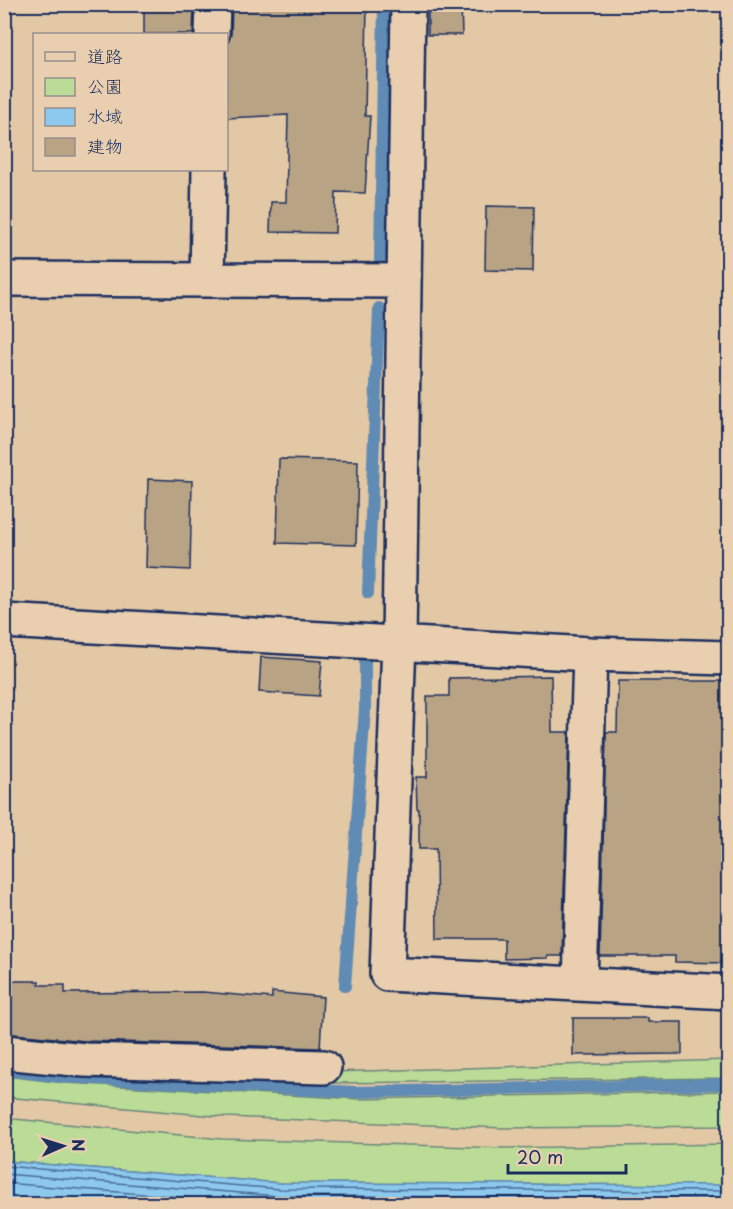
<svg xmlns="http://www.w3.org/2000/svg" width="733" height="1209" font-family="'Playpen Sans','Klee One',sans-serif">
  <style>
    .green { fill: #badc96; stroke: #6a867a; stroke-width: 1.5 }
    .water { fill: #8dc8ed; stroke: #5f8bb4; stroke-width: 1.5 }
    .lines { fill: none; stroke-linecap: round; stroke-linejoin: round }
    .shore { stroke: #496c97; stroke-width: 1.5 }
    .stream { stroke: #5f8bb4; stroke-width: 12 }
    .building { fill: #b8a384; stroke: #1b2f5e; stroke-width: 1.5 }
    .minor-casing { stroke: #1b2f5e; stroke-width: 38 }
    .minor { stroke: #e9cfb0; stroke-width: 33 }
  </style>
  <rect width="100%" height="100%" fill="#e3c8a5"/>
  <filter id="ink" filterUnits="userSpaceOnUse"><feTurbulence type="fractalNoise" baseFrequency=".0167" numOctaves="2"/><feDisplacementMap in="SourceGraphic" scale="12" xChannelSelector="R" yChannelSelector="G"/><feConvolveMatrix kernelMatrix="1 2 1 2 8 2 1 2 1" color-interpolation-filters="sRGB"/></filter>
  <g filter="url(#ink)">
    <path class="green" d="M 728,1060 L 728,1078 L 331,1083 L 331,1072 Z
      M 5,1076 L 65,1083 L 361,1099 L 728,1091 L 728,1126 L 504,1128 L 225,1117 L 5,1097 Z
      M 4,1118 L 222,1139 L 504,1148 L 728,1144 L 728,1185 L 280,1183 L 5,1161 Z"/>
    <path class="water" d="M 4,1161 L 280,1183 L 728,1185 L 728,1204 L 5,1204 Z"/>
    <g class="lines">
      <path class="shore" d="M 4,1166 L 279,1189 L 728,1191
        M 4,1174 L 279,1196 L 728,1198
        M 4,1183 L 269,1204"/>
      <path class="stream" d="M 380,259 L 384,4
        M 368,593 L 379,308
        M 345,986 L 365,709 L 365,659
        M 4,1070 L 61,1077 L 355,1092 L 728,1084"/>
    </g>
    <path class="building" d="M 144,4 L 194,4 L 193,34 L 144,34 Z
      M 232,4 L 367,4 L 365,116 L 370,116 L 365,193 L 336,192 L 335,233 L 270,232 L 271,202 L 286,202 L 288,115 L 226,118 L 226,45 L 231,35 Z
      M 428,4 L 461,4 L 462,35 L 428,35 Z
      M 486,206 L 534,207 L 533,271 L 485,270 Z
      M 279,459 L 358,461 L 356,545 L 277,543 Z
      M 148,479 L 192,481 L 190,570 L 146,568 Z
      M 261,657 L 322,661 L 319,696 L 259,692 Z
      M 551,676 L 552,732 L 569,732 L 562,956 L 548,956 L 548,958 L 504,959 L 504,939 L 437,939 L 436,849 L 419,849 L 419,809 L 417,809 L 416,777 L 427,777 L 427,696 L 449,696 L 449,678 Z
      M 618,681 L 729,681 L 726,963 L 675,962 L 675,956 L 600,956 L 606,732 L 617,732 Z
      M 4,981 L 39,981 L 39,985 L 65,985 L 65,993 L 203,992 L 272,998 L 272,992 L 323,997 L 320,1048 L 86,1041 L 4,1033 Z
      M 573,1018 L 648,1018 L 648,1022 L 682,1022 L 682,1054 L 573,1055 Z"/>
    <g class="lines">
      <g class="minor-casing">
        <path id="minor" d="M 408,4 L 399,642 L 387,974 L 728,992
          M 212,34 L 213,4
          M 4,279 L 403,281
          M 207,280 L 209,170
          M 4,621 L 590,654 L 728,658
          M 580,984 L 590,654
          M 4,1052 L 85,1060 L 324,1067"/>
      </g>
      <use href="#minor" class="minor"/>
    </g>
  </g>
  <rect width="733" height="1209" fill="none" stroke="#e9cfb0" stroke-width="24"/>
  <rect x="12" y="12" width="709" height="1185" fill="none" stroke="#1b2f5e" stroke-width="2" filter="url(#ink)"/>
  <rect x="33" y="33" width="195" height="138" fill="#e9cfb0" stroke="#978f8f" stroke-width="1.5"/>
  <rect x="45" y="52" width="30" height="9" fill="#e9cfb0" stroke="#978f8f" stroke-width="1.5"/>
  <text x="87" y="63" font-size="18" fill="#1b2f5e">道路</text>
  <rect x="45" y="78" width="30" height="18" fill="#badc96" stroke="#978f8f" stroke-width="1.5"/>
  <text x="87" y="93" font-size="18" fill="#1b2f5e">公園</text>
  <rect x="45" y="108" width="30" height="18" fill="#8dc8ed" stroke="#978f8f" stroke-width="1.5"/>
  <text x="87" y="123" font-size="18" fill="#1b2f5e">水域</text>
  <rect x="45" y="138" width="30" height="18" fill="#b8a384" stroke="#978f8f" stroke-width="1.5"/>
  <text x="87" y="153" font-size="18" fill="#1b2f5e">建物</text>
  <g transform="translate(63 1146) rotate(87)" stroke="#e9cfb0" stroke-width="4.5" paint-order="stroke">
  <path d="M0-4.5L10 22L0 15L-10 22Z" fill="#1b2f5e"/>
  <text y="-9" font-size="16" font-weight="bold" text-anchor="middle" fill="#1b2f5e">N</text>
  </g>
  <path d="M508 1164v9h118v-9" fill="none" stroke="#1b2f5e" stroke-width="3"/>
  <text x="517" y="1164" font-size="18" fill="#1b2f5e" stroke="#e9cfb0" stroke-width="4.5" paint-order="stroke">20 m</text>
</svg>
